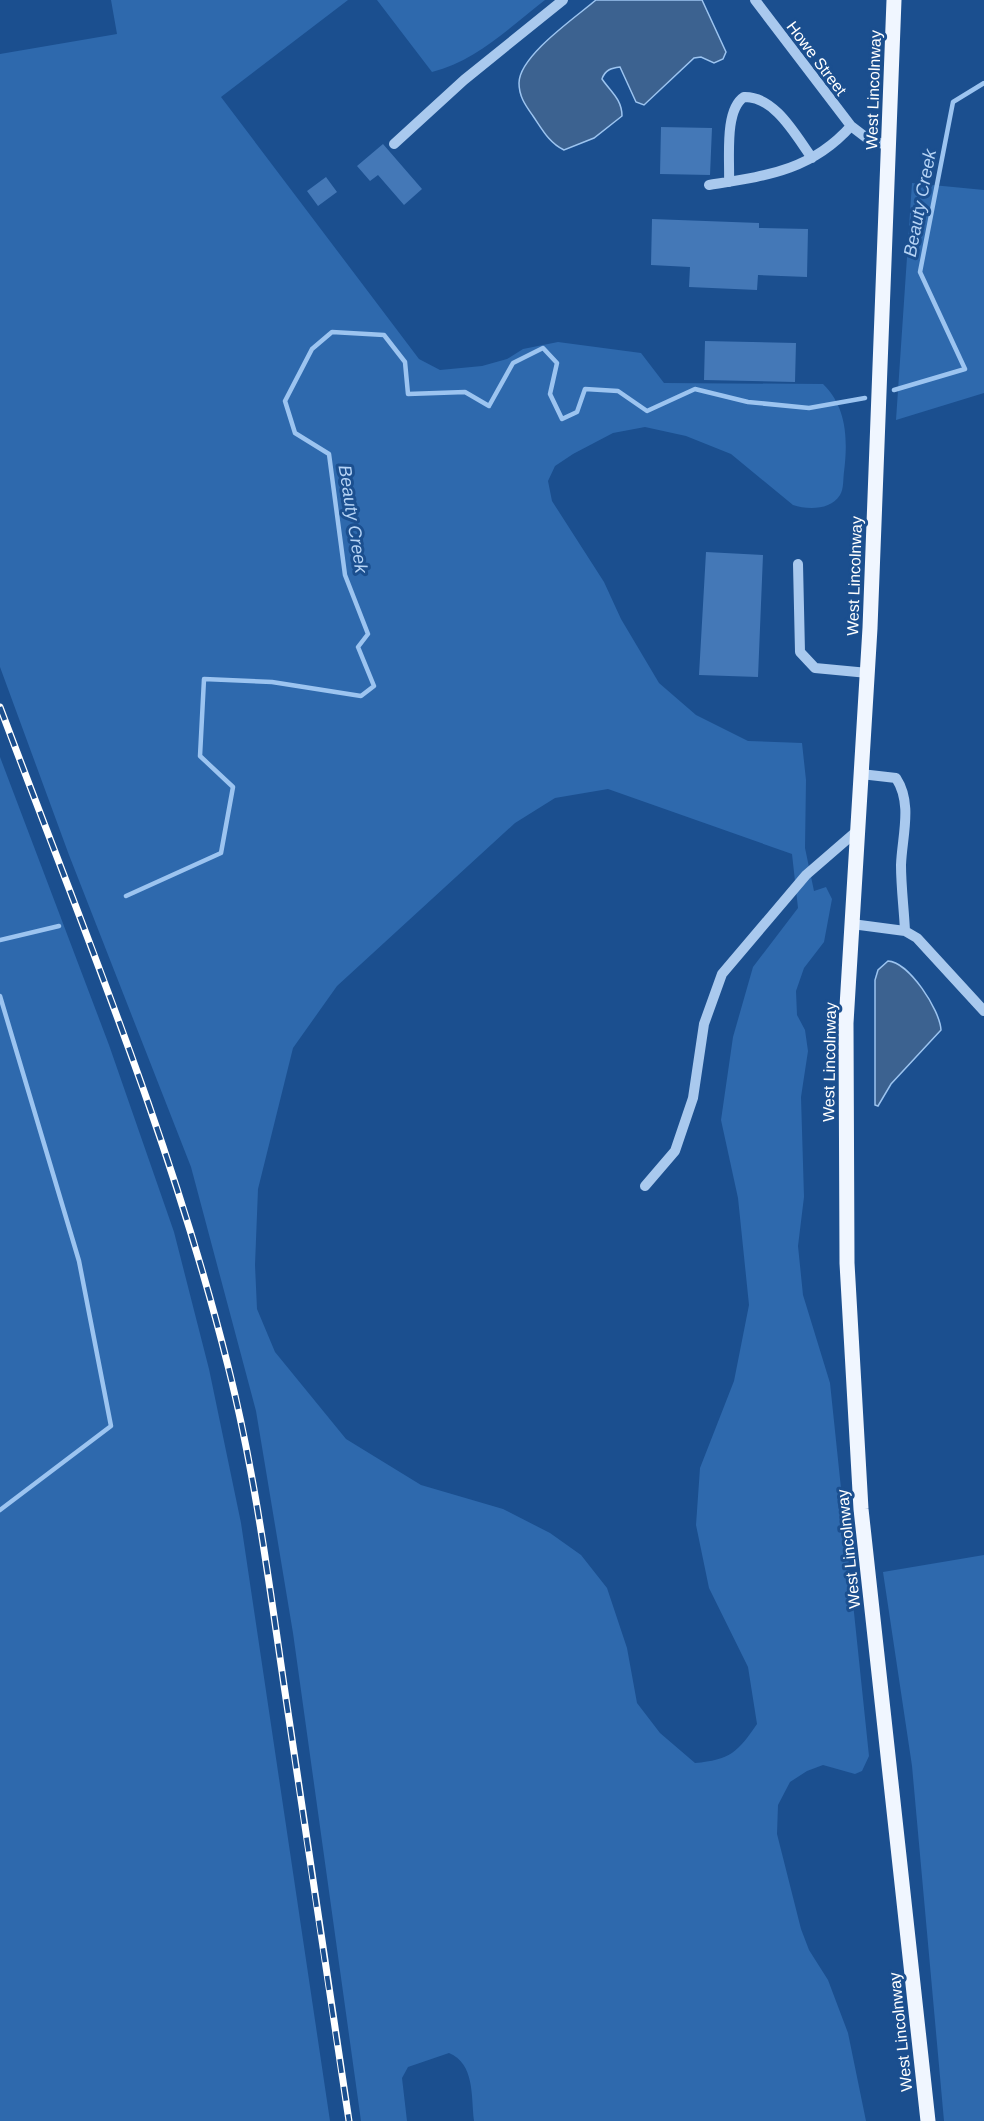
<svg xmlns="http://www.w3.org/2000/svg" width="984" height="2121" font-family="Helvetica,sans-serif">
  <style>
    .green { fill: #2e69ad; fill-rule: evenodd }
    .water { fill: #3c6290; stroke: #9cc4f0; stroke-width: 1.5 }
    .lines { fill: none; stroke-linecap: round; stroke-linejoin: round }
    .stream { stroke: #9cc4f0; stroke-width: 4.5 }
    .building { fill: #4478b7 }
    .minor { stroke: #a9c9ee; stroke-width: 10 }
    .major { stroke: #f0f6ff; stroke-width: 15 }
    .rail-casing { stroke: #fff; stroke-width: 7 }
    .rail { stroke: #1b4f8f; stroke-width: 4.5; stroke-dasharray: 14; stroke-linecap: butt }
    .labels { text-anchor: middle; stroke-width: 6; stroke-linejoin: round; paint-order: stroke }
    .street-label { font-size: 16px; fill: #fff; stroke: #1b4f8f }
    .water-label { font-size: 18px; font-style: italic; fill: #b5d3f5; stroke: #1b4f8f }
  </style>
  <rect width="100%" height="100%" fill="#1b4f8f"/>
  <path class="green" d="M 111,0 L 348,0 L 221,97 L 419,359 L 440,370 L 482,366 L 507,359 L 523,349 L 558,342 L 641,353 L 664,383 L 823,384 C 847,407 848,440 844,472 C 843,478 844,489 840,495 C 831,510 808,510 793,505 L 731,454 L 686,436 L 645,427 L 613,433 L 573,454 L 555,466 L 548,481 L 552,501 L 604,582 L 621,619 L 659,683 L 696,715 L 748,741 L 802,743 L 806,780 L 805,848 L 814,891 L 826,887 L 832,899 L 824,942 L 804,968 L 796,991 L 797,1015 L 805,1030 L 808,1051 L 801,1097 L 804,1197 L 798,1246 L 803,1295 L 830,1383 L 869,1756 L 862,1771 L 855,1774 L 823,1765 L 807,1771 L 790,1782 L 778,1805 L 777,1834 L 801,1929 L 809,1950 L 828,1980 L 848,2033 L 866,2121 L 474,2121 C 471,2096 475,2064 449,2053 L 408,2067 L 402,2078 L 407,2121 L 361,2121 L 293,1633 L 256,1411 L 191,1167 L 69,855 L 0,667 L 0,54 L 117,34 ZM 608,789 L 792,854 L 798,908 L 753,967 L 733,1037 L 721,1120 L 738,1198 L 749,1305 L 734,1381 L 700,1468 L 696,1525 L 709,1588 L 748,1667 L 757,1724 C 738,1752 730,1760 695,1763 L 660,1733 L 637,1703 L 627,1648 L 607,1588 L 581,1555 L 550,1533 L 503,1509 L 421,1485 L 346,1439 L 275,1352 L 257,1309 L 255,1265 L 258,1189 L 293,1048 L 337,986 L 515,823 L 555,798 Z
    M 377,0 L 545,0 C 510,27 476,61 432,72 Z
    M 912,183 L 984,190 L 984,393 L 896,420 Z
    M 0,757 L 109,1045 L 174,1232 L 209,1369 L 241,1523 L 330,2121 L 0,2121 Z
    M 984,1555 L 984,2121 L 944,2121 L 912,1766 L 883,1572 Z"/>
  <path class="water" d="M 596,0 L 702,0 L 726,52 L 723,59 L 714,63 L 701,57 L 694,58 L 644,105 L 636,102 L 620,67 C 611,68 605,70 602,79 C 610,91 622,99 622,116 L 594,138 L 564,150 C 549,143 542,129 533,116 C 526,106 519,97 519,83 C 519,56 576,17 596,0 Z
    M 888,961 C 909,962 940,1010 941,1030 L 891,1084 L 878,1106 L 875,1105 L 875,980 L 878,970 Z"/>
  <g class="lines">
    <path class="stream" d="M 894,390 L 965,369 L 920,272 L 953,102 L 984,83
      M 126,896 L 221,853 L 233,787 L 200,756 L 204,679 L 272,682 L 361,696 L 374,686 L 358,647 L 368,634 L 345,575 L 329,454 L 295,433 L 285,401 L 312,349 L 332,332 L 384,335 L 405,362 L 408,394 L 465,392 L 489,406 L 513,363 L 543,348 L 557,363 L 550,394 L 562,419 L 577,412 L 585,389 L 618,391 L 647,411 L 695,389 L 748,402 L 809,408 L 865,398
      M 0,940 L 59,926
      M 0,996 L 79,1261 L 111,1426 L 0,1510"/>
  </g>
  <path class="building" d="M 661,127 L 712,128 L 710,175 L 660,174 Z
    M 383,144 L 422,189 L 404,205 L 378,175 L 370,181 L 357,166 Z
    M 326,177 L 337,192 L 318,206 L 307,191 Z
    M 652,219 L 759,223 L 759,228 L 808,229 L 807,277 L 758,275 L 757,290 L 689,287 L 690,267 L 651,265 Z
    M 705,341 L 796,343 L 795,382 L 704,380 Z
    M 706,552 L 763,555 L 758,677 L 699,675 Z"/>
  <g class="lines">
    <path class="minor" d="M 755,0 L 851,126 L 868,139 L 889,146
      M 394,144 L 464,80 L 563,0
      M 729,182 C 730,159 724,110 744,97 C 775,96 796,136 812,158
      M 709,185 C 765,176 811,171 851,126
      M 798,564 L 800,652 L 815,668 L 868,673
      M 861,774 L 896,778 C 913,804 902,836 901,865 C 901,887 904,909 905,931
      M 852,924 L 905,931 L 917,938 L 984,1011
      M 645,1186 L 675,1151 L 693,1098 L 704,1024 L 722,974 L 806,875 L 858,830"/>
    <path class="major" d="M 894,0 L 870,628 L 846,1023 L 847,1263 L 861,1509 L 928,2121"/>
    <g class="rail-casing">
      <path id="rail" d="M 0,707 C 81,924 172,1141 228,1366 C 255,1473 269,1583 285,1692 C 306,1835 327,1978 349,2121"/>
    </g>
    <use href="#rail" class="rail"/>
  </g>
  <g class="labels">
    <g class="street-label">
      <text transform="translate(817 58) rotate(53)" y="6">Howe Street</text>
      <text transform="translate(873 90) rotate(-88)" y="6">West Lincolnway</text>
      <text transform="translate(854 576) rotate(-88)" y="6">West Lincolnway</text>
      <text transform="translate(829 1062) rotate(-89)" y="6">West Lincolnway</text>
      <text transform="translate(848 1549) rotate(-96)" y="6">West Lincolnway</text>
      <text transform="translate(900 2032) rotate(-96)" y="6">West Lincolnway</text>
    </g>
    <g class="water-label">
      <text transform="translate(920 203) rotate(-79)" y="6">Beauty Creek</text>
      <text transform="translate(353 519) rotate(81)" y="6">Beauty Creek</text>
    </g>
  </g>
</svg>
